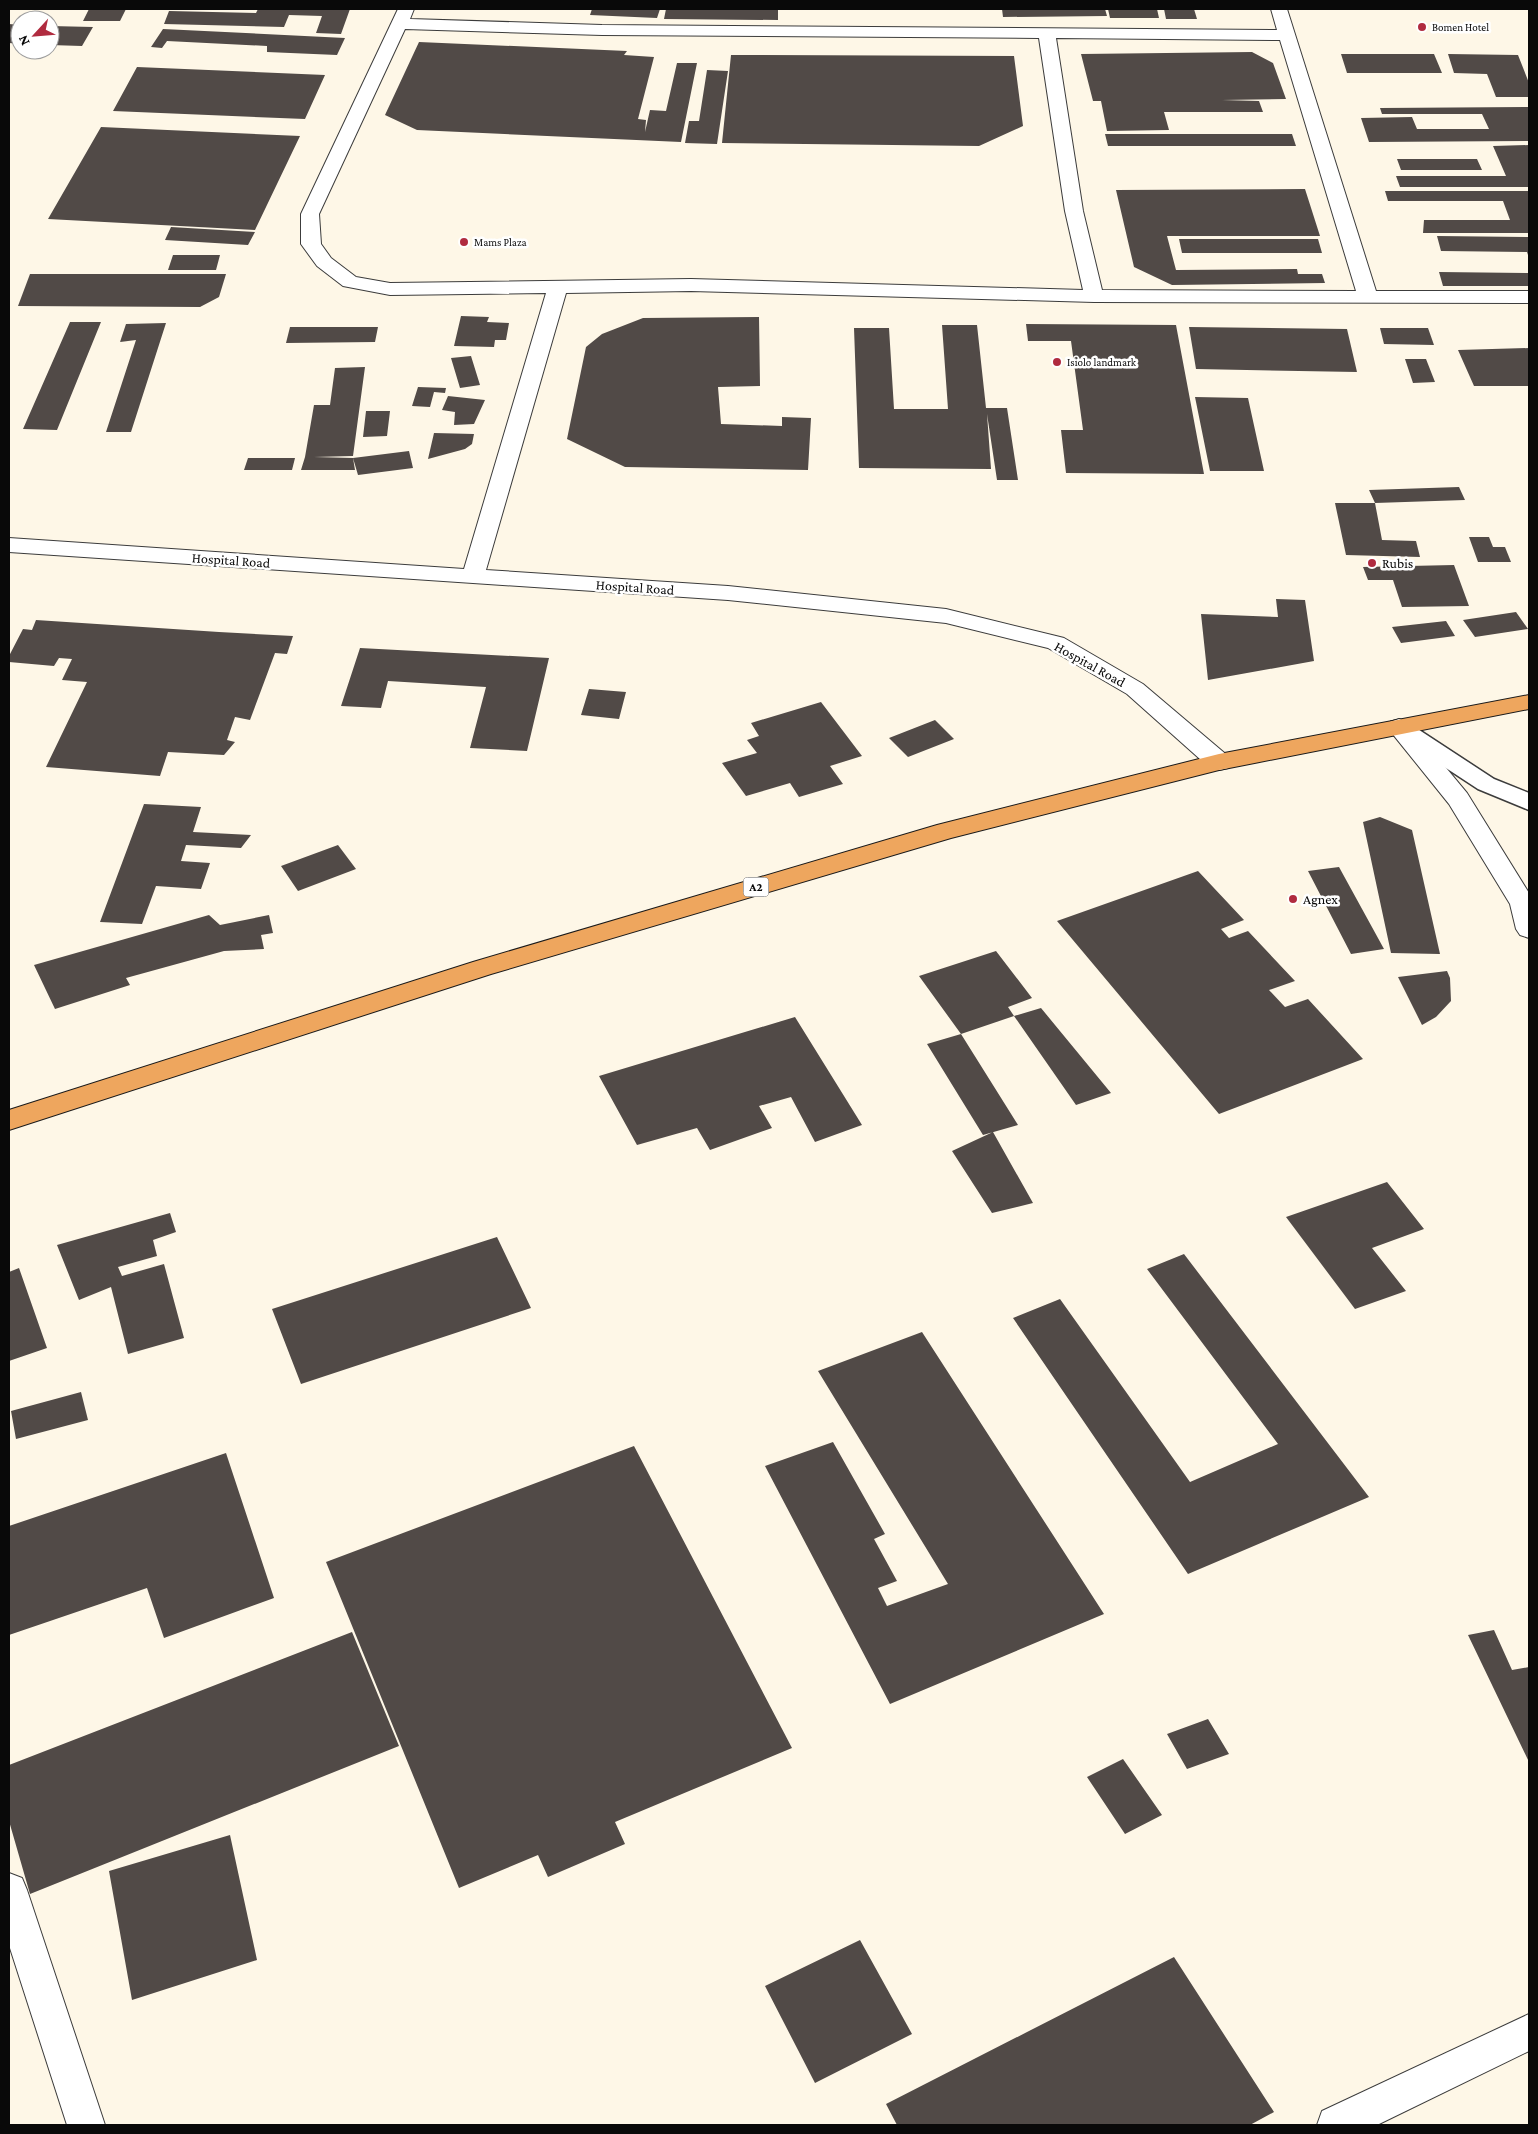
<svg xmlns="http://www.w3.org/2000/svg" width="1538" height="2134" font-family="'Crimson Pro',serif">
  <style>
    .building { fill: #514a47 }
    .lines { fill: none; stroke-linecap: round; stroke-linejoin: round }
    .service-casing { stroke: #3c3c3c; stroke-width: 3 }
    .minor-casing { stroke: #3c3c3c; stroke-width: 2 }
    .trunk-casing { stroke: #1a1a1a; stroke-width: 2 }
    .service { fill: #fff; fill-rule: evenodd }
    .minor { fill: #fff; fill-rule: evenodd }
    .trunk { fill: #eea65e; fill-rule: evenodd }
    .poi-dot { fill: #b02b3f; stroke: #fff; stroke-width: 2 }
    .labels { text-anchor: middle; stroke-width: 5; stroke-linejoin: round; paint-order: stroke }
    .far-poi-label { font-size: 11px; fill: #090909; stroke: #fff; text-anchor: start }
    .shield { fill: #fff; stroke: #535353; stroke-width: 1 }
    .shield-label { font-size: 12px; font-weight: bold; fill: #090909 }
    .street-label { font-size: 14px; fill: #090909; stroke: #fff }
    .poi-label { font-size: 14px; fill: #090909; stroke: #fff; text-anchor: start }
  </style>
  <rect width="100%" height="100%" fill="#fef7e7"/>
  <path class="building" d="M 89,9 L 126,9 L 120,21 L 83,21 Z
    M 258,9 L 350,9 L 341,34 L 316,33 L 322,16 L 289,15 L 284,27 L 164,24 L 169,11 L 256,13 Z
    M 592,9 L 660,9 L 657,18 L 590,15 Z
    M 666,9 L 778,9 L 778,20 L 664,19 Z
    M 1002,9 L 1105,9 L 1107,16 L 1003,17 Z
    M 1108,9 L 1157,9 L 1159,18 L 1110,18 Z
    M 1164,9 L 1194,9 L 1197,19 L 1166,19 Z
    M 9,24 L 20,25 L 20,44 L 9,43 Z
    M 50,26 L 93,27 L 82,46 L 50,45 Z
    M 163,29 L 345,38 L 337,55 L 267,52 L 267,46 L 167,41 L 162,48 L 151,47 Z
    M 419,42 L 627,51 L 624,55 L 654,57 L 638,119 L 646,120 L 645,132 L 650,110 L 666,111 L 677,63 L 697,63 L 681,142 L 417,130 L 385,115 Z
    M 1252,52 L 1273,63 L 1286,99 L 1222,100 L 1259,101 L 1263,112 L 1164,112 L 1169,130 L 1107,131 L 1101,101 L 1093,101 L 1081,54 Z
    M 1341,54 L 1434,54 L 1442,73 L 1347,73 Z
    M 1448,54 L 1518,55 L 1529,83 L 1529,97 L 1496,97 L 1487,74 L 1454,73 Z
    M 731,55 L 1014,56 L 1023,126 L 979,146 L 722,143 Z
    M 137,67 L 325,75 L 305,119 L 113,111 Z
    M 707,70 L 728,71 L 717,144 L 685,143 L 689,121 L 699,121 Z
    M 1529,107 L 1529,141 L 1369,142 L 1361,118 L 1412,117 L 1417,129 L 1489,129 L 1482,114 L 1382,114 L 1380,108 Z
    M 101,127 L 300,136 L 255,230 L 48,219 Z
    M 1105,134 L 1292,134 L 1296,146 L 1108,146 Z
    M 1529,145 L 1529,187 L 1400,187 L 1396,176 L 1506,176 L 1493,146 Z
    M 1397,159 L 1477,159 L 1482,170 L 1401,170 Z
    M 1305,189 L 1320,236 L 1167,236 L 1176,270 L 1297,269 L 1298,274 L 1322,274 L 1325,283 L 1172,285 L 1134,267 L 1116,190 Z
    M 1385,191 L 1529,191 L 1529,233 L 1423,233 L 1424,220 L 1510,220 L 1503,201 L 1388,201 Z
    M 171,227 L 255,232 L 248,245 L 165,240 Z
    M 1437,236 L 1529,237 L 1529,258 L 1527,252 L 1441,251 Z
    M 1179,239 L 1318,239 L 1322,253 L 1182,253 Z
    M 173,255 L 220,255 L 216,270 L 168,270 Z
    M 1439,272 L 1529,273 L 1529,286 L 1443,286 Z
    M 30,274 L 226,274 L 219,297 L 200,307 L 18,306 Z
    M 461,316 L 489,317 L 487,322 L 509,323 L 506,340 L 495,340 L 494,347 L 454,346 Z
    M 759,317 L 760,386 L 718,387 L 721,424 L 782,426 L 782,417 L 811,418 L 808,470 L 625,467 L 567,439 L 586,347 L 602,334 L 643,318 Z
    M 70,322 L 101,322 L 57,430 L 23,429 Z
    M 166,323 L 131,432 L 106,432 L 136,340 L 120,342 L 126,324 Z
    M 1026,324 L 1176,325 L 1204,474 L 1066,473 L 1061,430 L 1083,430 L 1071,341 L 1028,341 Z
    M 942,325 L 977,325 L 986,408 L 1007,408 L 1018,480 L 997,480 L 987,414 L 991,469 L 859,468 L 854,328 L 889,328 L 894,409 L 948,409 Z
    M 290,327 L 378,327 L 375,342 L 286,343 Z
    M 1189,327 L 1347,329 L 1357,372 L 1196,369 Z
    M 1380,328 L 1428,328 L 1434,345 L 1384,344 Z
    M 1529,348 L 1529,386 L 1474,386 L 1458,350 Z
    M 471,356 L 480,385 L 460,388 L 451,358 Z
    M 1405,359 L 1426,359 L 1435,382 L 1413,383 Z
    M 365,367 L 353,456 L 314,457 L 353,458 L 409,451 L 413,468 L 358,475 L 353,458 L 355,470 L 301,470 L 305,457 L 314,405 L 330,405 L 335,368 Z
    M 418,387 L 446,388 L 445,393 L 434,392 L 430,407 L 412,406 Z
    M 448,396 L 485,400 L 474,424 L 454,425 L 455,412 L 442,410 Z
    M 1195,397 L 1248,398 L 1264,471 L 1210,471 Z
    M 366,411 L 390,411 L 387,436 L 363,437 Z
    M 434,433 L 474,434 L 472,444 L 465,449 L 428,459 Z
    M 248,458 L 295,458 L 292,470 L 244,470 Z
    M 1459,487 L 1465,500 L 1375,503 L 1369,490 Z
    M 1335,503 L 1375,503 L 1382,540 L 1416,541 L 1420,557 L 1346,555 Z
    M 1469,537 L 1489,537 L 1493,547 L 1505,547 L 1511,562 L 1478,562 Z
    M 1454,565 L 1469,606 L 1402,607 L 1393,580 L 1368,580 L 1363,567 Z
    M 1276,599 L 1305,600 L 1314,661 L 1208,680 L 1201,614 L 1278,617 Z
    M 1516,612 L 1528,629 L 1475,637 L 1463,620 Z
    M 36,620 L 219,632 L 293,636 L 287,654 L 275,653 L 250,720 L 235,717 L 227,740 L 235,742 L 224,755 L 168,752 L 160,776 L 46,767 L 87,682 L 62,680 L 72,659 L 59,658 L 54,666 L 9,662 L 9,656 L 23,629 L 32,630 Z
    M 1446,621 L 1455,636 L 1401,643 L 1392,627 Z
    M 360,648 L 549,658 L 527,751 L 470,748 L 486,687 L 388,681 L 381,708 L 341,706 Z
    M 589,689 L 626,692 L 619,719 L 581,715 Z
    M 821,702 L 862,756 L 830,766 L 843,784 L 799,797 L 790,783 L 746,796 L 722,763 L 757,753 L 747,740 L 759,736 L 751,723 Z
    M 935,720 L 954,739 L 908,757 L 889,738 Z
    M 144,804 L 201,807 L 193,832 L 251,835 L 241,848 L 186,845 L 181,861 L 210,863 L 201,889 L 156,886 L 142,924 L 100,922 Z
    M 1380,817 L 1412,830 L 1440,954 L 1391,953 L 1363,822 Z
    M 338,845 L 356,869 L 298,891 L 281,866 Z
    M 1339,867 L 1384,949 L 1351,954 L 1308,871 Z
    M 1198,871 L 1244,920 L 1221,929 L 1229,938 L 1248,931 L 1295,981 L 1269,990 L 1285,1007 L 1308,999 L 1363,1059 L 1219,1114 L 1057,921 Z
    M 209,915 L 220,925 L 269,915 L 273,933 L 261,935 L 264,949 L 224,951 L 126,978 L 130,985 L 55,1009 L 34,965 Z
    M 996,951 L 1032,998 L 1008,1007 L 1014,1016 L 961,1034 L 919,976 Z
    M 1447,971 L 1450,978 L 1451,1001 L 1436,1017 L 1422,1025 L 1398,977 Z
    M 1041,1008 L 1111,1093 L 1076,1105 L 1014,1016 Z
    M 795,1017 L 862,1125 L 815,1142 L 791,1097 L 759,1106 L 772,1128 L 710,1150 L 697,1128 L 637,1145 L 599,1076 Z
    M 961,1034 L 1018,1125 L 983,1135 L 927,1044 Z
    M 993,1132 L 1033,1203 L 992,1213 L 952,1151 Z
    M 1387,1182 L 1424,1229 L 1372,1248 L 1406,1291 L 1355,1309 L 1286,1217 Z
    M 170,1213 L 176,1232 L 153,1240 L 157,1256 L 118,1267 L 122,1276 L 164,1264 L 184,1338 L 128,1354 L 111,1287 L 79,1300 L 57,1245 Z
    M 497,1237 L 531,1308 L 301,1384 L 272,1309 Z
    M 1184,1254 L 1369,1497 L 1188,1574 L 1013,1318 L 1060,1299 L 1190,1482 L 1278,1444 L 1147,1269 Z
    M 19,1268 L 47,1348 L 9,1361 L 9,1272 Z
    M 922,1332 L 1104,1614 L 890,1704 L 765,1466 L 833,1442 L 885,1534 L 874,1539 L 897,1581 L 878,1588 L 887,1606 L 948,1584 L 818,1371 Z
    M 81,1392 L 88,1420 L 16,1439 L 11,1411 Z
    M 634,1446 L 792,1748 L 615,1822 L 625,1844 L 548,1877 L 538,1855 L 459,1888 L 326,1562 Z
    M 226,1453 L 274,1598 L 164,1638 L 147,1588 L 9,1635 L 9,1526 Z
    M 1494,1630 L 1512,1670 L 1529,1667 L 1529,1762 L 1468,1635 Z
    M 352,1632 L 399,1746 L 30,1894 L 9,1821 L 9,1765 Z
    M 1208,1719 L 1229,1754 L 1187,1769 L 1167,1734 Z
    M 1123,1759 L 1162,1815 L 1125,1834 L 1087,1777 Z
    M 230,1835 L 257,1960 L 132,2000 L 109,1871 Z
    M 860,1940 L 912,2034 L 815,2083 L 765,1986 Z
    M 1174,1957 L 1274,2112 L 1250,2125 L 897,2125 L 886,2104 Z"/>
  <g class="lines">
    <g class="service-casing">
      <path id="service" d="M 1399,720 L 1407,722 L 1494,779 L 1529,793 L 1529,810 L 1478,789 L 1391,732 L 1388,727 L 1391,722 Z"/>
    </g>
    <g class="minor-casing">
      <path id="minor" d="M 398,9 L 414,9 L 410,19 L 602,25 L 1277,30 L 1271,9 L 1287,9 L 1376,291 L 1529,291 L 1529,303 L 1094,302 L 691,291 L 566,293 L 486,570 L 728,586 L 946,609 L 1056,636 L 1064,638 L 1143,684 L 1228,756 L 1231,762 L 1228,768 L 1219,770 L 1210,768 L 1127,694 L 1048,648 L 946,623 L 728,600 L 9,552 L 9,538 L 464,569 L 546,293 L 390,295 L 343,286 L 317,266 L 301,244 L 301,214 ZM 405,29 L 602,35 L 1039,38 L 1065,211 L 1083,290 L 691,279 L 390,283 L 356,277 L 331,258 L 321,244 L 319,214 ZM 1056,38 L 1280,40 L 1356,291 L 1102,290 L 1083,211 Z
        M 1399,719 L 1408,722 L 1467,793 L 1529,893 L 1529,938 L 1520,935 L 1516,929 L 1510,904 L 1449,804 L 1387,727 L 1390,722 Z
        M 9,1873 L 22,1878 L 27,1890 L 105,2125 L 67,2125 L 9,1945 Z
        M 1529,2014 L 1529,2051 L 1377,2125 L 1317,2125 L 1322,2111 Z"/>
    </g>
    <g class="trunk-casing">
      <path id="trunk" d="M 1529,695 L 1529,709 L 1219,770 L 951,838 L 491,974 L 9,1130 L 9,1110 L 473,962 L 937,825 L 1219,754 Z"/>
    </g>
    <use href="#service" class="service"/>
    <use href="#minor" class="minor"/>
    <use href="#trunk" class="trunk"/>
  </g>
  <g class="poi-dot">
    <circle cx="1422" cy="27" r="5"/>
    <circle cx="464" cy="242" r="5"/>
    <circle cx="1057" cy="362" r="5"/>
    <circle cx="1372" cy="563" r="5"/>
    <circle cx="1293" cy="899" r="5"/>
  </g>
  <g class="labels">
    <g class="far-poi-label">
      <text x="1432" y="31">Bomen Hotel</text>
      <text x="474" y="246">Mams Plaza</text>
      <text x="1067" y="366">Isiolo landmark</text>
    </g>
    <rect class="shield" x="743.5" y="877.5" width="25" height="19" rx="4"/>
    <g class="shield-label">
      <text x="756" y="891">A2</text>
    </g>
    <g class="street-label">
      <text transform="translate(231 560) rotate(4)" y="5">Hospital Road</text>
      <text transform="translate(635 587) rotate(4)" y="5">Hospital Road</text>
      <text transform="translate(1090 664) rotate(29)" y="5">Hospital Road</text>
    </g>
    <g class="poi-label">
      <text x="1382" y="568">Rubis</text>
      <text x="1303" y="904">Agnex</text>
    </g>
  </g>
  <rect width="1538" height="2134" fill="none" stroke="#090909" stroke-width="20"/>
  <g transform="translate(35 35) rotate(244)"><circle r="24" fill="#ffffff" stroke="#9d9d9d"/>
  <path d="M0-4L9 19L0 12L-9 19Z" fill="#b02b3f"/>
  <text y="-8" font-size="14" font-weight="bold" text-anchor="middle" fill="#090909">N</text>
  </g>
</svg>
